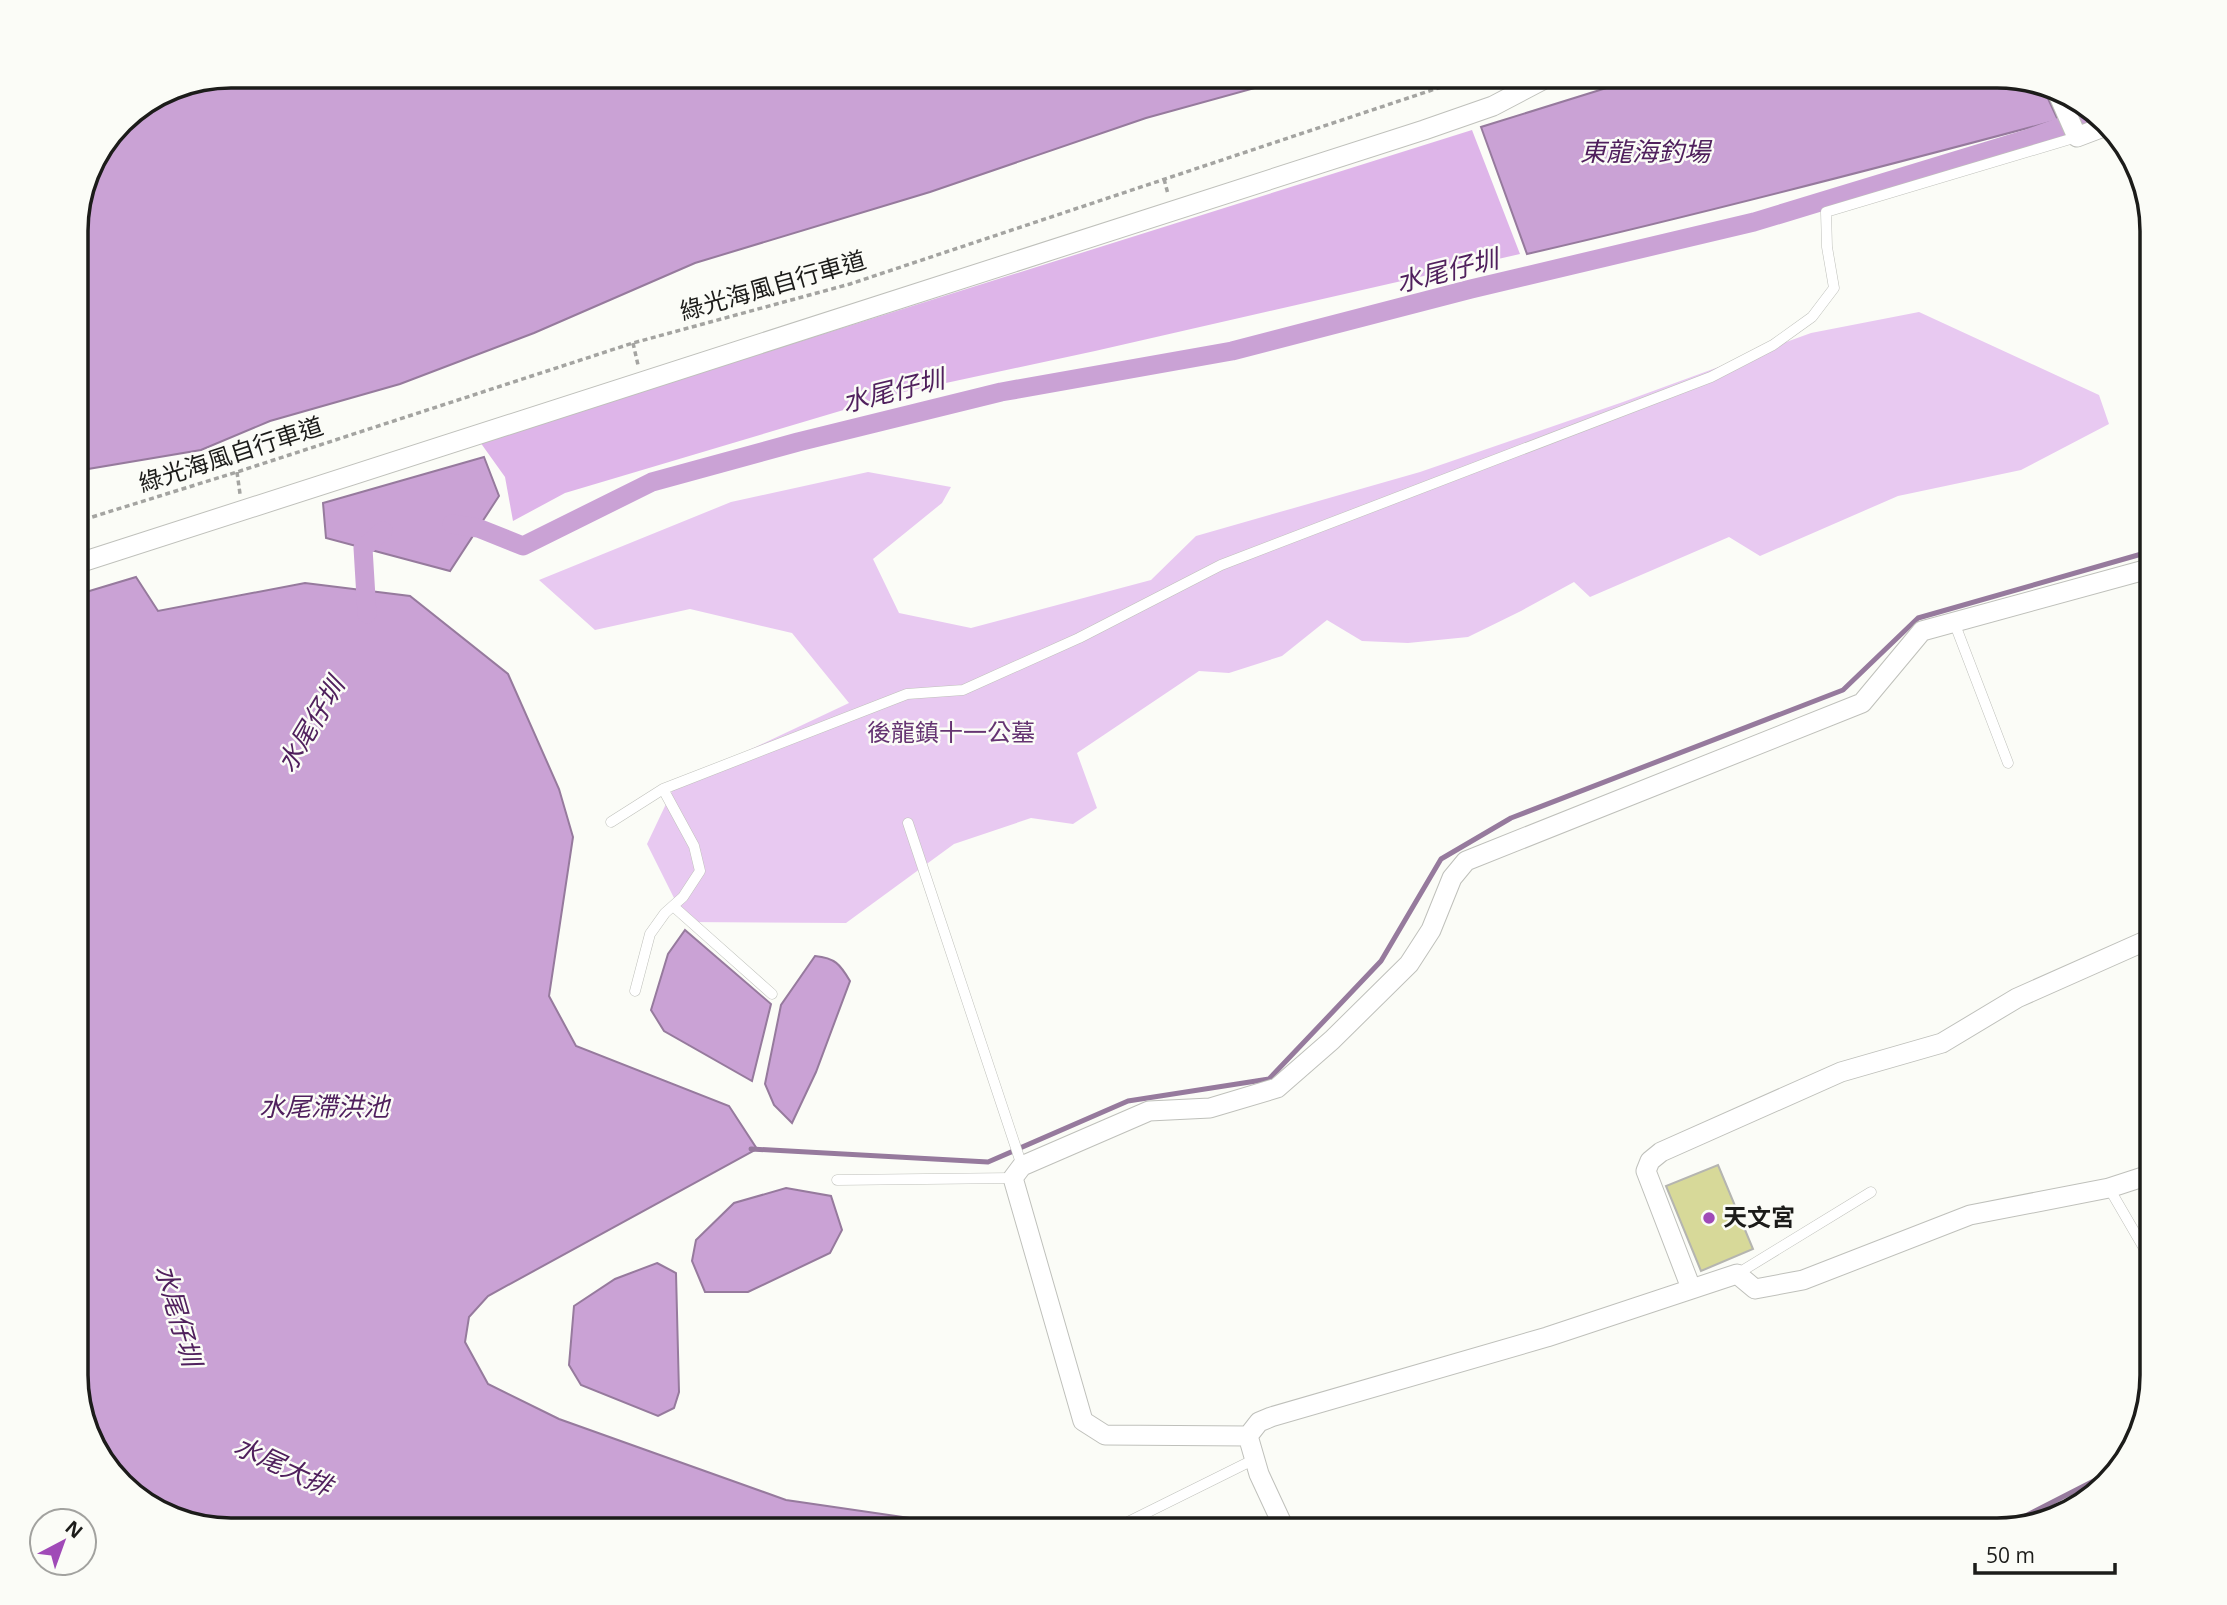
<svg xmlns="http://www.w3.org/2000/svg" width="2227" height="1605" font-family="'Open Sans','Noto Sans TC',sans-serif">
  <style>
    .green { fill: #e8c9f1 }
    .forest { fill: #deb5e9 }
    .water { fill: #caa2d5; stroke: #967a9d; stroke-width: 2 }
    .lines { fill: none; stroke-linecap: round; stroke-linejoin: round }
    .stream { stroke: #967a9d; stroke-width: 5 }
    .canal { stroke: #caa2d5; stroke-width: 19 }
    .building { fill: #d7d999; stroke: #b5b5b0; stroke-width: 2 }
    .lane-casing { stroke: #bfc0bb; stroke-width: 11 }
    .street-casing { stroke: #bfc0bb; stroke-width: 21 }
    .path { stroke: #a4a4a1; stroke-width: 3.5; stroke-dasharray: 5 3.5; stroke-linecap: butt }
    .lane { stroke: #fff; stroke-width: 10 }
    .street { stroke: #fff; stroke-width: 19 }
    .poi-dot { fill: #a04ab7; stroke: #fbfcf7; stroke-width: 2.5 }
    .labels { text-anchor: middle; stroke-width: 5; stroke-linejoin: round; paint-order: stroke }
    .street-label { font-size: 24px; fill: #1c1c1a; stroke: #fbfcf7 }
    .park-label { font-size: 24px; fill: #653472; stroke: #fbfcf7 }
    .poi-label { font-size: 24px; font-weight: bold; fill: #1c1c1a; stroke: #fbfcf7; text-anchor: start }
    .water-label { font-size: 26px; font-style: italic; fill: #50205d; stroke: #fbfcf7 }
    .rim { fill: none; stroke: #1c1c1a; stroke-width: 3.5 }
  </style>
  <rect width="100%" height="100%" fill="#fbfcf7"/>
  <path class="green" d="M 1919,312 L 2099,395 L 2109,424 L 2021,470 L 1898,496 L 1760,556 L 1729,537 L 1590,597 L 1574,582 L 1521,611 L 1468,637 L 1408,643 L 1362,641 L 1327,620 L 1282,656 L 1229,673 L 1199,671 L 1077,753 L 1097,808 L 1073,824 L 1031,818 L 954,844 L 846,923 L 686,922 L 647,844 L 675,785 L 849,703 L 792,633 L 690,609 L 595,630 L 539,580 L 731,502 L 868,472 L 951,487 L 942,503 L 873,559 L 899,613 L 971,628 L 1151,580 L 1196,536 L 1420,472 L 1623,402 L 1811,333 Z"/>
  <path class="forest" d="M 1472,130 L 1520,254 L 1095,351 L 904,392 L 565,493 L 513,521 L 505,477 L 480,442 Z"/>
  <path class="water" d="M 231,75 L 1302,75 L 1146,118 L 930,192 L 695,263 L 534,333 L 400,384 L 270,421 L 201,450 L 76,471 L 76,220 L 91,162 L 128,114 L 171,87 Z
    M 1648,75 L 1997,75 L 2045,92 L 2058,120 C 1882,167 1705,213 1527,254 L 1481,127 Z
    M 484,457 L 499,496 L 450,571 L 326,538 L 323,503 Z
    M 136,577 L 158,611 L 305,583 L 410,596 L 508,674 L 559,789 L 573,837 L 549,996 L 576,1046 L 729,1106 L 757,1149 L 488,1296 L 469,1317 L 465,1342 L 488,1384 L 559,1419 L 786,1500 L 992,1530 L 230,1530 L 136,1498 L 96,1452 L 76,1384 L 76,595 Z
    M 685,930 L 771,1004 L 752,1081 L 664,1031 L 651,1010 L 668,954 Z
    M 815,956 C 835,958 840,964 850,981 L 816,1072 L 792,1123 L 774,1105 L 765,1084 L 781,1005 Z
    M 786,1188 L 831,1196 L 842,1230 L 830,1253 L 748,1292 L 705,1292 L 692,1261 L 696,1240 L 734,1203 Z
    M 657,1263 L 676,1273 L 679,1392 L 674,1408 L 658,1416 L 581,1385 L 569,1365 L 574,1306 L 615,1279 Z"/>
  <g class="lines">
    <path class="stream" d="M 751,1149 L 988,1162 L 1128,1101 L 1269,1079 L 1381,961 L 1441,859 L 1511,818 L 1843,690 L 1918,618 L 2152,551
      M 2002,1528 L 2121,1467"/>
    <path class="canal" d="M 452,524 L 478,528 L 523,546 L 652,482 L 798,442 L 1001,392 L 1232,351 L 1471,289 L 1754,222 L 2030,138 L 2097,114
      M 367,614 L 363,548 L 383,531"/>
  </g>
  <path class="building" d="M 1718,1165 L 1753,1249 L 1701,1271 L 1666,1186 Z"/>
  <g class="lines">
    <g class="lane-casing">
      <path id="lane" d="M 1954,622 L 2008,763
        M 611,822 L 663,789 L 907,694 L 963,690 L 1079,638 L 1221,565 L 1711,377 L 1773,345 L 1812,317 L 1834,288 L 1827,247 L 1826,212 L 2077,137
        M 908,823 L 1022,1166
        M 673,906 L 772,994
        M 635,991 L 650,934 L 665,913 L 683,897 L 700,871 L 694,846 L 663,789
        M 837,1180 L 1013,1178
        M 2109,1188 L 2152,1262
        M 1737,1274 L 1871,1192
        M 1128,1522 L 1255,1459"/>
    </g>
    <g class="street-casing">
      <path id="street" d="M 2059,96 L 2077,137 L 2106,126
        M 76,564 L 1424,130 L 1493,106 L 1552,75
        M 1691,1288 L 1646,1171 L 1650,1161 L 1661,1152 L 1841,1072 L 1942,1043 L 2017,998 L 2152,938
        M 1248,1436 L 1259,1422 L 1271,1417 L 1547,1337 L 1737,1274 L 1755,1289 L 1803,1280 L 1970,1215 L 2109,1188 L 2152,1174
        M 2059,1515 L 2073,1508
        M 1285,1530 L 1259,1474 L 1248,1436 L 1105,1435 L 1083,1421 L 1013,1178 L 1022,1166 L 1149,1111 L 1210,1108 L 1277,1088 L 1332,1040 L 1409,964 L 1431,930 L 1452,878 L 1466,861 L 1862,703 L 1922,631 L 2152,568"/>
    </g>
    <path class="path" d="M 1164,179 L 1168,194
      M 633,343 L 638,365
      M 237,472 L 240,494
      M 76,522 L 237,472 L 633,343 L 850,284 L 1477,75"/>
    <use href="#lane" class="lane"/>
    <use href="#street" class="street"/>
  </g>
  <circle class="poi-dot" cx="1709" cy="1218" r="7"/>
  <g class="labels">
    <g class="street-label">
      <text transform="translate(773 286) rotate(-16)" y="8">綠光海風自行車道</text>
      <text transform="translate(231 455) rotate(-18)" y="8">綠光海風自行車道</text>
    </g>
    <g class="park-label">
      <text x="951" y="741">後龍鎮十一公墓</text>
    </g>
    <g class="poi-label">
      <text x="1723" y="1226">天文宮</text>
    </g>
    <g class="water-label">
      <text x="1645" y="161">東龍海釣場</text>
      <text transform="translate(1447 271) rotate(-14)" y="9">水尾仔圳</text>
      <text transform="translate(893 391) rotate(-14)" y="9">水尾仔圳</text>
      <text transform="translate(311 725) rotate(-59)" y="9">水尾仔圳</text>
      <text x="324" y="1116">水尾滯洪池</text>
      <text transform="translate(178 1315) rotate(74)" y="9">水尾仔圳</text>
      <text transform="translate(283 1466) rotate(25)" y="9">水尾大排</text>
    </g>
  </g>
  <path d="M0 0H2227V1605H0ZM231 88H1997A143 143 0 0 1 2140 231V1375A143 143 0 0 1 1997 1518H231A143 143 0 0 1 88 1375V231A143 143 0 0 1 231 88Z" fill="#fbfcf7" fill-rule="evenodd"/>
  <path class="rim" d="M231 88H1997A143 143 0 0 1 2140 231V1375A143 143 0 0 1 1997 1518H231A143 143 0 0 1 88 1375V231A143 143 0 0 1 231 88Z"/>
  <g transform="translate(63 1542) rotate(41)"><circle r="33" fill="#fbfcf7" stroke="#a2a29f" stroke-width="2"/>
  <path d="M0-5L12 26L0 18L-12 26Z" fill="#a04ab7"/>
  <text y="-10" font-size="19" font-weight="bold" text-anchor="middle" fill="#1c1c1a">N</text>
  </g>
  <path d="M1975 1563v10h140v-10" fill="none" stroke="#1c1c1a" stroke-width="3.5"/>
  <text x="1986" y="1563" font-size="21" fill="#1c1c1a" stroke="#fbfcf7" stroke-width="5" paint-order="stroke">50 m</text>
</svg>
